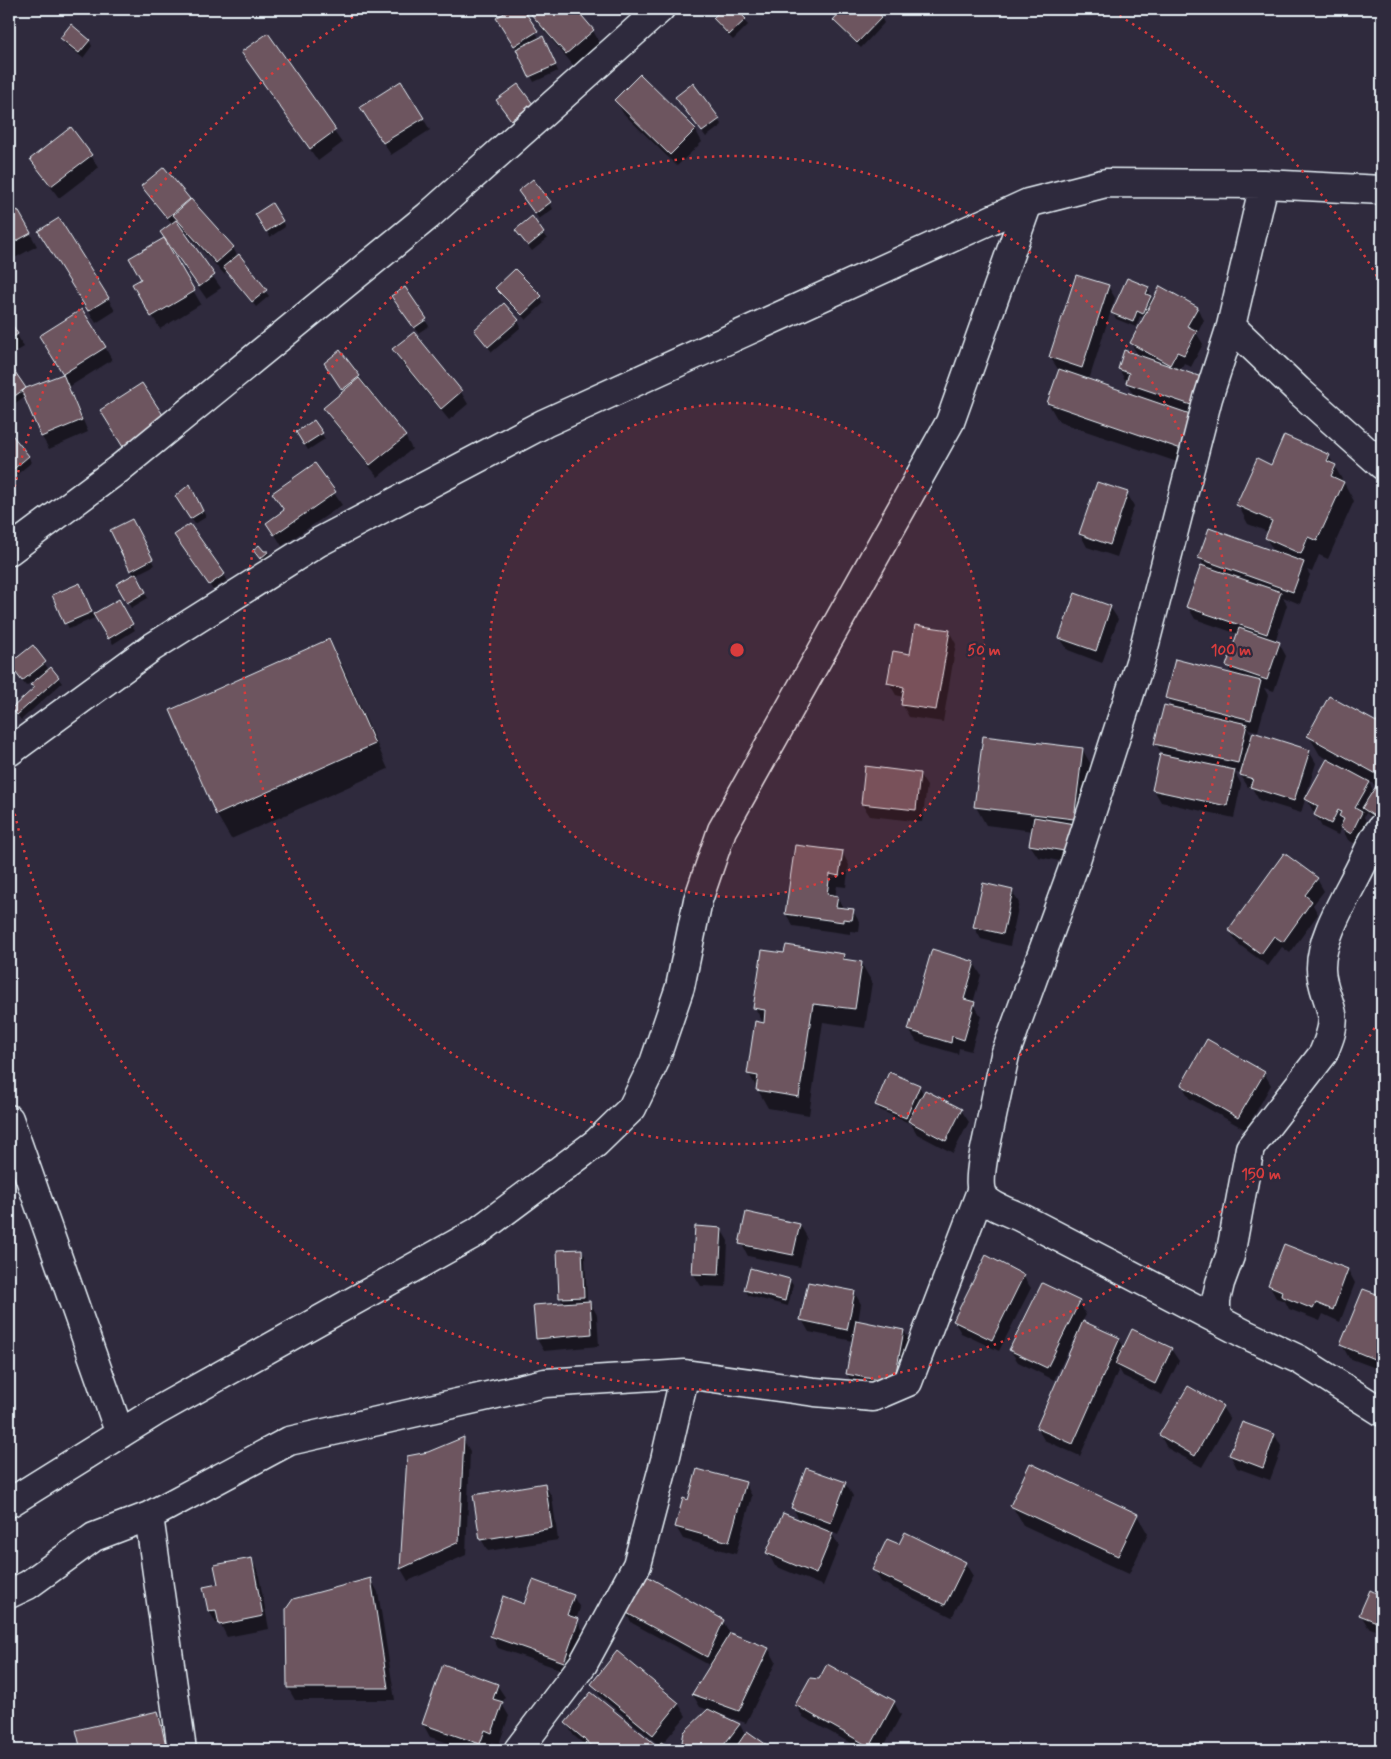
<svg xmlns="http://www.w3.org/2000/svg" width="1391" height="1759" font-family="Mynerve,sans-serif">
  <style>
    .shadow { fill: #0007; fill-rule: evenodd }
    .building { fill: #6d555f; stroke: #e8f1f8 }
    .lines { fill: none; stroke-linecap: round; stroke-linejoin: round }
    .minor-casing { stroke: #e8f1f8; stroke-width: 31 }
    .minor { stroke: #2f2a3d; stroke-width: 28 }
    .ring { fill: none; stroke: #d83c3d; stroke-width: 2.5; stroke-dasharray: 2.5 5 }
    .centre { fill: #d83c3d; stroke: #2f2a3d; stroke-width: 2.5 }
    .ring-label { font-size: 15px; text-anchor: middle; font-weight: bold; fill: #d83c3d; stroke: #2f2a3d; stroke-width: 4.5; stroke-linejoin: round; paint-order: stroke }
  </style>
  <rect width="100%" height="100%" fill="#2f2a3d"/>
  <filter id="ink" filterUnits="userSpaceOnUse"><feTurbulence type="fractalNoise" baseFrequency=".02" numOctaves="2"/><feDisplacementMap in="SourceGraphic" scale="10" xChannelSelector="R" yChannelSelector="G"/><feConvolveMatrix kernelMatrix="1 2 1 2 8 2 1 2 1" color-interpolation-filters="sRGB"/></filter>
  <g filter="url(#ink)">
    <path class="shadow" d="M 513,9 L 521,9 L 540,39 L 546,44 L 558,71 L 534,82 L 518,51 L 498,19 Z
      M 536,9 L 574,9 L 593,31 L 600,43 L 574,66 L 539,25 L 532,13 Z
      M 723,9 L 734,9 L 748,25 L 733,40 L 717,24 L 714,18 Z
      M 845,9 L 872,9 L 881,17 L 884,23 L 861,48 L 838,26 L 835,20 Z
      M 267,35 L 342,143 L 318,161 L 243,53 Z
      M 62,38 L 89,40 L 92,46 L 83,58 L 65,44 Z
      M 616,100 L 695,129 L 702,142 L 677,166 L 623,113 Z
      M 680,103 L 718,120 L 722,125 L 706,137 Z
      M 532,105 L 535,110 L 515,125 L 501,106 Z
      M 423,118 L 430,130 L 391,155 L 369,120 Z
      M 91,155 L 98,168 L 59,198 L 39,171 L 32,159 Z
      M 146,192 L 189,200 L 233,248 L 238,257 L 269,296 L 256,307 L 227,271 L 224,274 L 182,228 L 177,219 L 174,221 L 221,288 L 206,298 L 174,253 L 172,254 L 201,304 L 160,329 L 134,284 L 143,279 L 131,259 L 165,239 L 172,224 Z
      M 519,192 L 550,203 L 553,209 L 539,219 Z
      M 272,204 L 285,227 L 270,237 L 257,214 Z
      M 18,211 L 37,246 L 9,261 L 9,216 Z
      M 531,218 L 547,239 L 532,251 L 520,236 Z
      M 47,244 L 108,298 L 115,311 L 96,323 Z
      M 1108,286 L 1115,298 L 1089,380 L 1134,396 L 1119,369 L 1139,357 L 1131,343 L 1144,318 L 1140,316 L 1136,327 L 1116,319 L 1113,313 L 1148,288 L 1153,302 L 1197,308 L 1204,320 L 1197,334 L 1203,344 L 1191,367 L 1184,363 L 1180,371 L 1197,417 L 1198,469 L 1059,422 L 1048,403 L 1060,370 L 1058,369 L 1050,357 Z
      M 497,288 L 541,297 L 544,303 L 526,320 L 500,294 Z
      M 404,289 L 429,326 L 418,333 L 396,302 Z
      M 9,321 L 24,347 L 9,356 Z
      M 518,321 L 521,327 L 492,352 L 475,330 Z
      M 105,347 L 112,360 L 69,387 L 88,432 L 49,449 L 42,437 L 25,396 L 10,407 L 9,405 L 9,366 L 25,389 L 64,375 L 48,349 Z
      M 394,350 L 461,392 L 468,404 L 449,420 L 401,362 Z
      M 329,369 L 359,376 L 405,436 L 412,449 L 378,477 L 332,420 L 325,408 L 344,392 Z
      M 297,432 L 322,434 L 325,439 L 308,450 Z
      M 9,433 L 32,462 L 9,481 Z
      M 1329,456 L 1354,501 L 1328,559 L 1319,555 L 1312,572 L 1307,570 L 1310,575 L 1300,604 L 1283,597 L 1287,605 L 1275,642 L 1279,643 L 1286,656 L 1274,691 L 1264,688 L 1268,695 L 1258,731 L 1248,729 L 1253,737 L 1309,751 L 1316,763 L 1301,813 L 1259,800 L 1252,788 L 1248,787 L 1240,774 L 1235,772 L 1241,784 L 1234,818 L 1161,802 L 1154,790 L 1163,756 L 1156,744 L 1173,709 L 1166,697 L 1233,675 L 1227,666 L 1238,634 L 1195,619 L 1188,607 L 1205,568 L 1200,558 L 1275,553 L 1266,538 L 1268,532 L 1248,524 L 1238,505 L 1272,467 Z
      M 193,492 L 206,517 L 195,524 L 180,502 Z
      M 334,493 L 342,505 L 282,546 L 268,523 Z
      M 1127,493 L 1134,506 L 1117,557 L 1087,547 L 1080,534 Z
      M 135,526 L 155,565 L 135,575 L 148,598 L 131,608 L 118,584 L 134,575 L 112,531 Z
      M 179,542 L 223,574 L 227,580 L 213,590 Z
      M 264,552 L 269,553 L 272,558 L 264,564 L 258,556 Z
      M 83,590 L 93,616 L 118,601 L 135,630 L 113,644 L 97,617 L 69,629 L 54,596 Z
      M 1110,607 L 1118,619 L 1102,663 L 1068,650 L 1060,638 Z
      M 949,631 L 956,644 L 943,722 L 909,717 L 902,704 L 903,697 L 896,695 L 889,683 L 911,655 Z
      M 328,640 L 342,665 L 388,769 L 231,839 L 217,815 L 171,711 Z
      M 33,647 L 49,670 L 51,669 L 62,683 L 21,720 L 13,709 L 34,690 L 32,686 L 44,675 L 42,674 L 26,686 L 10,665 Z
      M 1330,698 L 1382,727 L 1382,824 L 1366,813 L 1364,817 L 1368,825 L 1358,845 L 1348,840 L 1342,828 L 1338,835 L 1322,827 L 1315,815 L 1316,813 L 1313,811 L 1306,798 L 1328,759 L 1320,755 L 1309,736 ZM 1368,781 L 1377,786 L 1374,792 L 1372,788 Z
      M 1082,749 L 1093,768 L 1082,865 L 1038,857 L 1030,845 L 1033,831 L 986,825 L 976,807 Z
      M 919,774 L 927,786 L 922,822 L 870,816 L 862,804 Z
      M 842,852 L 849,865 L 846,887 L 837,886 L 835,897 L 837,897 L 844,909 L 853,911 L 860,923 L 859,932 L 850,931 L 850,934 L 793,926 L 786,914 Z
      M 1317,879 L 1324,891 L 1313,905 L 1318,914 L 1290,953 L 1282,947 L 1268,966 L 1237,943 L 1230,931 Z
      M 1012,891 L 1019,903 L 1010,946 L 981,939 L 974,927 Z
      M 785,954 L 843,955 L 847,961 L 861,963 L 872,982 L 865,1028 L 823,1022 L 809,1115 L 768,1108 L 749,1074 L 764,1024 L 755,1008 Z
      M 974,963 L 981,975 L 973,1003 L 981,1016 L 971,1051 L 959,1048 L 958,1054 L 917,1042 L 909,1030 Z
      M 1264,1073 L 1271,1085 L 1246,1130 L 1189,1098 L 1182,1085 Z
      M 919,1086 L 924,1095 L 961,1110 L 969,1122 L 953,1153 L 917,1134 L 910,1122 L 909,1123 L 880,1110 L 877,1104 Z
      M 800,1225 L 807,1237 L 800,1267 L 748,1256 L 741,1243 Z
      M 721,1229 L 728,1241 L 726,1287 L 701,1286 L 693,1273 Z
      M 581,1250 L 585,1256 L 587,1303 L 590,1302 L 597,1315 L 599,1346 L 544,1351 L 537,1339 L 564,1304 L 560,1298 Z
      M 1348,1270 L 1355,1283 L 1340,1322 L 1323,1314 L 1320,1321 L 1289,1309 L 1285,1301 L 1276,1298 L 1269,1285 Z
      M 1023,1276 L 1031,1288 L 999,1351 L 961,1333 L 954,1321 Z
      M 789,1280 L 793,1285 L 788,1306 L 749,1296 L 745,1290 Z
      M 1363,1290 L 1382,1298 L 1382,1366 L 1381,1370 L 1349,1358 L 1342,1345 Z
      M 854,1292 L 861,1304 L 858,1322 L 904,1331 L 911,1343 L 901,1395 L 854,1386 L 847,1374 L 853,1341 L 809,1332 L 802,1320 Z
      M 1079,1302 L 1086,1315 L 1082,1322 L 1119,1339 L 1124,1347 L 1171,1349 L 1179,1361 L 1162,1395 L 1123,1376 L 1119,1369 L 1080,1456 L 1044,1440 L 1037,1428 L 1077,1338 L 1075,1337 L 1054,1380 L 1018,1362 L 1010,1350 Z
      M 1222,1407 L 1230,1419 L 1202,1467 L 1167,1448 L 1160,1435 Z
      M 1242,1423 L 1275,1435 L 1282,1448 L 1270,1480 L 1237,1468 L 1230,1455 Z
      M 463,1439 L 470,1451 L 466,1555 L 408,1581 L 401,1569 L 408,1457 L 429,1454 Z
      M 745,1483 L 752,1496 L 736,1554 L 683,1539 L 676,1527 L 689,1501 Z
      M 845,1483 L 853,1496 L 838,1535 L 831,1532 L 839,1546 L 823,1586 L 775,1566 L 768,1553 L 800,1521 L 793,1508 Z
      M 545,1485 L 552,1497 L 558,1540 L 488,1551 L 481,1539 Z
      M 1012,1506 L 1137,1515 L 1148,1534 L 1129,1574 L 1023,1525 Z
      M 906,1534 L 965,1563 L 973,1576 L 952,1617 L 881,1582 L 874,1570 L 900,1546 Z
      M 251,1559 L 258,1571 L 269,1629 L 227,1637 L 220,1623 L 216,1623 L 209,1611 L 205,1588 L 219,1585 Z
      M 371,1580 L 378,1592 L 395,1700 L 295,1700 L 288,1688 L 287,1609 Z
      M 1370,1592 L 1382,1597 L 1382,1633 L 1368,1627 L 1361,1615 Z
      M 573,1596 L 580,1608 L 576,1620 L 585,1633 L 571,1673 L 498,1648 L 491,1635 L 525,1606 Z
      M 624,1611 L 723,1621 L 730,1634 L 769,1649 L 776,1662 L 746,1723 L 722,1715 L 722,1716 L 740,1725 L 746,1736 L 748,1733 L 772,1750 L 689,1750 L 683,1741 L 708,1710 L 700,1707 L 693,1695 L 711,1666 L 632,1623 Z
      M 593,1684 L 678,1703 L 686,1716 L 662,1744 L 674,1750 L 658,1750 L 660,1746 L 600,1696 Z
      M 497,1685 L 505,1697 L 502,1704 L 509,1716 L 499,1744 L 492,1742 L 489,1750 L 470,1750 L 430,1737 L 423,1724 Z
      M 894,1702 L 901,1715 L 882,1750 L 863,1750 L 803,1717 L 796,1705 Z
      M 158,1713 L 165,1725 L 171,1750 L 82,1750 L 78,1731 Z
      M 566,1723 L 654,1745 L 657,1750 L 591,1750 L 574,1736 Z"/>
    <path class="building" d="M 511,9 L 523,9 L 538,31 L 514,46 L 496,18 Z
      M 534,9 L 576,9 L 594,30 L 566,54 L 530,13 Z
      M 722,9 L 736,9 L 746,19 L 729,35 L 713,18 Z
      M 843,9 L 874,9 L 882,17 L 857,43 L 833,20 Z
      M 71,24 L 90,40 L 79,53 L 60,38 Z
      M 268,33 L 336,130 L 310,149 L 241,52 Z
      M 543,36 L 556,65 L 529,77 L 516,49 Z
      M 640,74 L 696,129 L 670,155 L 614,100 Z
      M 401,81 L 424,118 L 383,143 L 360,107 Z
      M 693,83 L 720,119 L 702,132 L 675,97 Z
      M 518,84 L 533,104 L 511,120 L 496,100 Z
      M 71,127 L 92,155 L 51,186 L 30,159 Z
      M 164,167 L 190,199 L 167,218 L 141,186 Z
      M 533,179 L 551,202 L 535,214 L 518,191 Z
      M 191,199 L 234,247 L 216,263 L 173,215 Z
      M 272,203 L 283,221 L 266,232 L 255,214 Z
      M 18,210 L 31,233 L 9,245 L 9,215 Z
      M 532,216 L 544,233 L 528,246 L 515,230 Z
      M 59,218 L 109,298 L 88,311 L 38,231 Z
      M 176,220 L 215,275 L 199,287 L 160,232 Z
      M 164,238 L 195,291 L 151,317 L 132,284 L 141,279 L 129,258 Z
      M 239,254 L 267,290 L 252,302 L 223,267 Z
      M 515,269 L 542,296 L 522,315 L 495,288 Z
      M 1076,275 L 1109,285 L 1082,368 L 1049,357 Z
      M 1127,278 L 1149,287 L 1146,294 L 1151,296 L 1143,314 L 1137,311 L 1133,322 L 1111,313 Z
      M 1160,286 L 1198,307 L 1187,326 L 1197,331 L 1184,355 L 1177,352 L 1170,365 L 1130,343 Z
      M 405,287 L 427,319 L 414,328 L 391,296 Z
      M 504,303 L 519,320 L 488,347 L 474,330 Z
      M 82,309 L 106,347 L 63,374 L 39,336 Z
      M 9,319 L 18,334 L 9,340 Z
      M 414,332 L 462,391 L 441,409 L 392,349 Z
      M 340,350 L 360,376 L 342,390 L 324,363 Z
      M 1124,350 L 1210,380 L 1200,408 L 1126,383 L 1129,373 L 1118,369 Z
      M 9,363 L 26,388 L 9,400 Z
      M 1059,369 L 1199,417 L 1187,451 L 1047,403 Z
      M 63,374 L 82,420 L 41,437 L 22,392 L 26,388 Z
      M 359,378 L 406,436 L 370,465 L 323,408 Z
      M 142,383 L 169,424 L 126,452 L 100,410 Z
      M 314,420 L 323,433 L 304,445 L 296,432 Z
      M 9,431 L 29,456 L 9,473 Z
      M 1284,435 L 1330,455 L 1327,461 L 1336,465 L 1331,476 L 1344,482 L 1317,541 L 1308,537 L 1301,554 L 1265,538 L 1272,521 L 1236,505 L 1257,458 L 1271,465 Z
      M 315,463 L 336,492 L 274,535 L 266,523 L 284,510 L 272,493 Z
      M 1097,482 L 1128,492 L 1110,545 L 1079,534 Z
      M 190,484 L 203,511 L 190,519 L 175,496 Z
      M 132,519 L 153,559 L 130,571 L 110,530 Z
      M 190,524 L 225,574 L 209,585 L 174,535 Z
      M 1209,528 L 1304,562 L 1293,592 L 1198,558 Z
      M 259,545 L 264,551 L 269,551 L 260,559 L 253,550 Z
      M 1201,565 L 1281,592 L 1267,634 L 1186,607 Z
      M 136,573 L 146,592 L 127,603 L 116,584 Z
      M 80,583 L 92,612 L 64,624 L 52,595 Z
      M 1075,593 L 1111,606 L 1096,651 L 1059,638 Z
      M 119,599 L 133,624 L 108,639 L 93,614 Z
      M 915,625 L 950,630 L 936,710 L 901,705 L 904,687 L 887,683 L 893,651 L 910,654 Z
      M 1239,628 L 1280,642 L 1267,680 L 1226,666 Z
      M 329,639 L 375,744 L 216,815 L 170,710 Z
      M 33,645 L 46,662 L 22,681 L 9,664 Z
      M 1175,659 L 1261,681 L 1251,720 L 1165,698 Z
      M 51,667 L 59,677 L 17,715 L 9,706 L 9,703 L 13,707 L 35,687 L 30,685 Z
      M 1329,696 L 1382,725 L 1382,777 L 1307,736 Z
      M 1164,705 L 1247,724 L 1238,763 L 1154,744 Z
      M 1253,732 L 1310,750 L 1294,801 L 1250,787 L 1253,779 L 1240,775 Z
      M 983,736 L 1083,748 L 1074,819 L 974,807 Z
      M 1160,754 L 1235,770 L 1227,806 L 1152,790 Z
      M 1327,759 L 1370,782 L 1355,808 L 1362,812 L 1351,834 L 1340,827 L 1344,819 L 1339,816 L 1341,812 L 1338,810 L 1331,824 L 1314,815 L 1318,806 L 1305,799 Z
      M 865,766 L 920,773 L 916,810 L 861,804 Z
      M 1378,783 L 1382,785 L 1382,817 L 1380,820 L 1362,808 Z
      M 1034,817 L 1080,825 L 1076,853 L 1029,845 Z
      M 795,845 L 843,851 L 839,876 L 830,874 L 827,894 L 838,896 L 836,907 L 854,909 L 852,920 L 843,919 L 843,922 L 785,914 Z
      M 1284,853 L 1318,878 L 1305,895 L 1312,901 L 1283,942 L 1274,936 L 1261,954 L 1228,930 Z
      M 983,883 L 1013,890 L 1003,934 L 973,927 Z
      M 786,945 L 844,954 L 843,959 L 862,962 L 855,1009 L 813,1004 L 799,1097 L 756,1090 L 758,1076 L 747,1074 L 755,1021 L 764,1023 L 765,1010 L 753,1008 L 762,950 L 784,953 Z
      M 932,949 L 975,962 L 964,999 L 975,1002 L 964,1040 L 952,1036 L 951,1043 L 908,1030 Z
      M 1207,1039 L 1265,1072 L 1238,1118 L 1181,1085 Z
      M 889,1072 L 920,1085 L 906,1118 L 875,1105 Z
      M 925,1090 L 962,1109 L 946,1141 L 908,1121 Z
      M 746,1212 L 800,1224 L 793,1255 L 739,1244 Z
      M 695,1226 L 722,1228 L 719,1275 L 692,1274 Z
      M 1284,1244 L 1348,1269 L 1333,1310 L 1316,1303 L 1313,1309 L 1281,1296 L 1282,1291 L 1268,1285 Z
      M 582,1249 L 584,1297 L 559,1298 L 557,1250 Z
      M 986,1255 L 1024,1275 L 992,1340 L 953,1321 Z
      M 750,1268 L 790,1279 L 785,1301 L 744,1290 Z
      M 808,1282 L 855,1291 L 847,1330 L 800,1320 Z
      M 1042,1283 L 1080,1301 L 1047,1368 L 1009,1350 Z
      M 1363,1289 L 1382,1296 L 1382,1337 L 1374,1359 L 1340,1345 Z
      M 590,1301 L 592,1334 L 536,1339 L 533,1305 Z
      M 856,1320 L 904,1330 L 894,1383 L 846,1374 Z
      M 1083,1321 L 1120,1338 L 1073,1444 L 1036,1428 Z
      M 1132,1329 L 1172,1348 L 1155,1384 L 1115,1364 Z
      M 1188,1386 L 1223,1406 L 1195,1456 L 1159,1435 Z
      M 1242,1422 L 1275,1434 L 1263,1468 L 1229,1455 Z
      M 464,1437 L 459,1542 L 400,1569 L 407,1456 L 428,1452 Z
      M 1030,1463 L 1138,1514 L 1118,1556 L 1010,1506 Z
      M 806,1468 L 846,1482 L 831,1523 L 791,1508 Z
      M 697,1469 L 746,1482 L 729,1542 L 675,1527 L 683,1498 L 688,1500 Z
      M 545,1483 L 552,1528 L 480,1540 L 473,1495 Z
      M 783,1513 L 833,1533 L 816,1574 L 766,1553 Z
      M 905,1532 L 966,1562 L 945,1605 L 872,1570 L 887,1539 L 899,1544 Z
      M 252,1558 L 263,1616 L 219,1625 L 216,1610 L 208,1611 L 203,1587 L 218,1584 L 214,1565 Z
      M 647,1576 L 724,1620 L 707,1657 L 623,1611 Z
      M 371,1578 L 388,1688 L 287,1688 L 286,1609 L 293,1599 Z
      M 533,1580 L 574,1595 L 567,1615 L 579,1619 L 564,1662 L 490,1636 L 503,1596 L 524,1604 Z
      M 1370,1590 L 1382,1596 L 1382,1624 L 1359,1615 Z
      M 730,1633 L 769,1648 L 739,1711 L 692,1694 Z
      M 617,1651 L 679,1703 L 653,1735 L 591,1684 Z
      M 443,1664 L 498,1684 L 493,1699 L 503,1702 L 492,1733 L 485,1730 L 480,1744 L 422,1724 Z
      M 827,1664 L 895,1701 L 870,1747 L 795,1705 L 810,1678 L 819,1679 Z
      M 591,1692 L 655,1744 L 650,1750 L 597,1750 L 565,1723 Z
      M 708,1709 L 740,1724 L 720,1750 L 695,1750 L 682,1742 L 684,1732 Z
      M 158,1711 L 167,1750 L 81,1750 L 76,1730 Z
      M 747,1731 L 774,1750 L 734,1750 Z
      M 661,1742 L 676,1750 L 656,1750 Z
      M 552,1743 L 561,1750 L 547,1750 Z"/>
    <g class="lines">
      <g class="minor-casing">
        <path id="minor" d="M 1264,184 L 1231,326 L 1208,398 L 1141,659 L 1075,863 L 1005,1055 L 983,1159 C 976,1202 984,1202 1020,1217 L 1245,1334 L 1300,1360 L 1382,1412
          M 1231,326 L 1298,390 L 1382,465
          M 9,551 L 120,468 L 428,216 L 660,9
          M 9,752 L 151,648 L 319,542 L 545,423 L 1028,203
          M 9,1119 L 120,1434
          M 1216,1319 L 1216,1300 L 1220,1283 L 1230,1256 L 1250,1148 L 1323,1054 C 1328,1042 1335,1027 1332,1014 C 1329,999 1321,984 1321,969 C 1320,935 1350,891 1364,860 C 1371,846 1372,840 1382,827
          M 9,1503 L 155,1412 L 477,1232 L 596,1143 L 632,1108 L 654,1063 L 680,987 L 698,900 L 722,830 L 950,422 L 1028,203 L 1106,183 L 1264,184 L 1382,190
          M 149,1516 L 182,1750
          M 9,1594 L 28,1585 L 94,1537 L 149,1516 L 289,1441 L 545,1383 L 685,1374 L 815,1392 L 873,1397 L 908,1382 L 981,1191
          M 518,1750 L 583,1664 L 637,1565 L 665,1460 L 685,1374"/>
      </g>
      <use href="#minor" class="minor"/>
    </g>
  </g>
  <circle cx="737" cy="650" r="247" fill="#d83c3d" fill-opacity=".12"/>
  <g class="ring">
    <circle cx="737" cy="650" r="247"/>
    <circle cx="737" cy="650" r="494"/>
    <path d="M1382 1015A741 741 0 0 1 10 791M10 509A741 741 0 0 1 361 12M1113 12A741 741 0 0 1 1382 285"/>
  </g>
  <circle cx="737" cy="650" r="8" class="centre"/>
  <g class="ring-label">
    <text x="984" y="655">50 m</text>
    <text x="1231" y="655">100 m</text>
    <text x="1261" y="1179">150 m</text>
  </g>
  <rect width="1391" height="1759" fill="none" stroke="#2f2a3d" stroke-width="30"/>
  <rect x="15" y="15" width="1361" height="1729" fill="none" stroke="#e8f1f8" stroke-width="2" filter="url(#ink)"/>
</svg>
